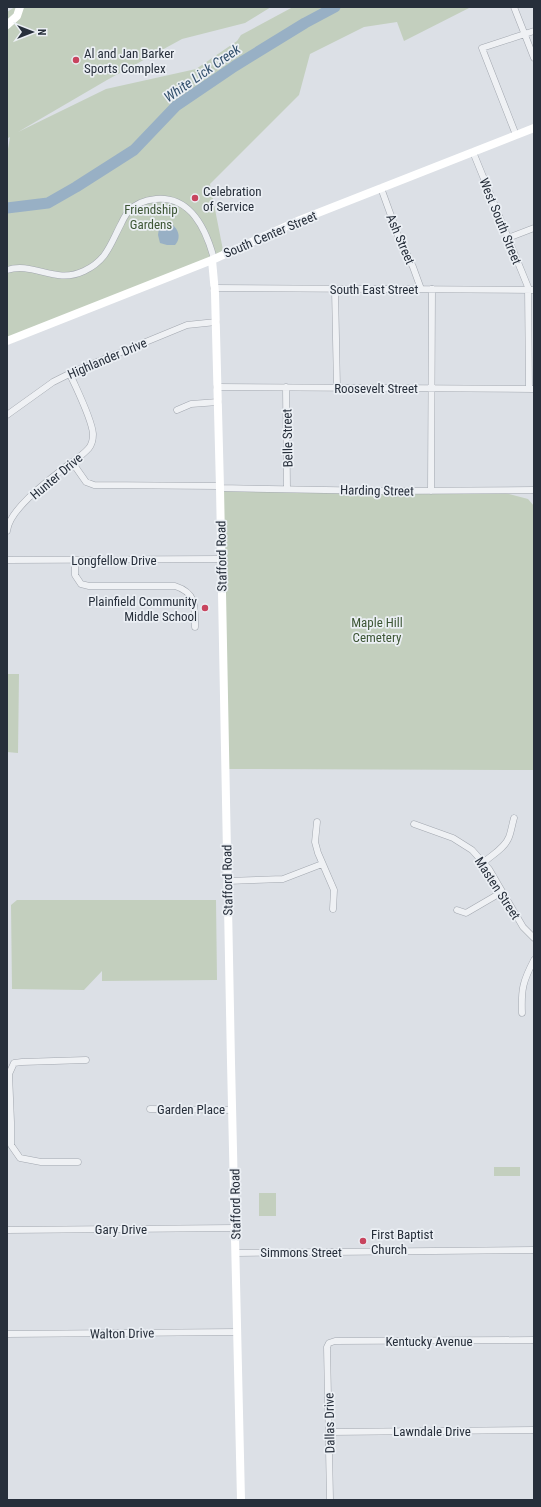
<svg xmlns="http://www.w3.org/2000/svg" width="541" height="1507" font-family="'Roboto Condensed',sans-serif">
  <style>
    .green { fill: #c3cfbe }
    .water { fill: #98b0c5 }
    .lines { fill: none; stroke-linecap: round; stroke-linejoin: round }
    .river { stroke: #98b0c5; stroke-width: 11 }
    .street-casing { stroke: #a2a7af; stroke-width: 7 }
    .street { stroke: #eff1f4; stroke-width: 6 }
    .secondary { stroke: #fff; stroke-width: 8 }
    .poi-dot { fill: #c8445e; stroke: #ebeff4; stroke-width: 1.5 }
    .labels { text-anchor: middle; stroke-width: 3.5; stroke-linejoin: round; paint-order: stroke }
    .poi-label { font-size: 13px; fill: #272f3b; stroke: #ebeff4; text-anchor: start }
    .park-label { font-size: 13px; fill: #3d5635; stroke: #ebeff4 }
    .street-label { font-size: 13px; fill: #272f3b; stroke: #ebeff4 }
    .water-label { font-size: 14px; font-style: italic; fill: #33506d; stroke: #ebeff4 }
  </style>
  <rect width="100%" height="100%" fill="#dce0e6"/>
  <path class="green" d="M 15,7 L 271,7 L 245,23 L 182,39 L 107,80 L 18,132 L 106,89 L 196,69 L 237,41 L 241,35 L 293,7 L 471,7 L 404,41 L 397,22 L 364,27 L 310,54 L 299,95 L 210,184 L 223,250 L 211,260 L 7,345 L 7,155 L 10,137 L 8,138 L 7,148 L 7,12 Z
    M 220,488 L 490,489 L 528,499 L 534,506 L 534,770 L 225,769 Z
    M 7,674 L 19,674 L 18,753 L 7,752 Z
    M 17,900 L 216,900 L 217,980 L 102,981 L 102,971 L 84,990 L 12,989 L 11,905 Z
    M 494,1167 L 520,1167 L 520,1176 L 494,1176 Z
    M 259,1193 L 276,1193 L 276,1216 L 259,1216 Z"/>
  <path class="water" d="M 170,223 C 178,228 182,237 175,245 L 167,245 L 160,243 L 158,235 L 159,228 L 163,224 Z"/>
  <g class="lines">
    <path class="river" d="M 7,208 L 48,203 L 76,187 L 134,150 L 176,106 L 235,66 L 305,23 L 335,7"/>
    <g class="street-casing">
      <path id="street" d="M 514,7 L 534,58
        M 516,135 L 482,48 L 534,31
        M 473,152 L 528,287 L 529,389
        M 381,188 L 398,235 L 413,267 L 421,289
        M 508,238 L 534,228
        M 7,270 C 33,261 55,285 84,271 C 107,260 110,245 121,224 C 123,220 125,215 129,211 C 136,203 146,200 156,199 C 191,196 206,229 214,259
        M 214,288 L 534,290
        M 335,289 L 337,388
        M 217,387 L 534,389
        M 286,387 L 287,489
        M 177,410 L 191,404 L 218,402
        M 7,415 L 53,382 L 75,371 L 187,325 L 216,322
        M 72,462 L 86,482 L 94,485 L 219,486
        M 220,488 L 382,491 L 534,490
        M 431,491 L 432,289
        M 7,531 C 9,509 50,479 68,465 C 75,460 83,455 89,448 C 92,444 93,439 93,434 C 92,419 76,388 70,374
        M 7,560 L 221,559
        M 75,560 L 75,575 L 81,584 L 89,586 L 175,586 C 197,593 195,607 195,627
        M 317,822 L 315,842 L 318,853 L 334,890 L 333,909
        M 414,824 L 453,838 L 472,850 L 489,869 L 523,927 L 534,938
        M 484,862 C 492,855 505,848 509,837 C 511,832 512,825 514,818
        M 227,881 L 283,879 L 322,864
        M 457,910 L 466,913 L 502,892
        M 522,1013 C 521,989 523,981 534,960
        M 150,1109 L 232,1110
        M 78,1162 L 41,1162 L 20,1158 L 11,1145 L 11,1122 L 9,1074 L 14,1063 L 22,1062 L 86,1060
        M 7,1230 L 235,1228
        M 236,1253 L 534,1250
        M 7,1334 L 237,1332
        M 329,1432 L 534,1430
        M 330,1500 L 327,1347 L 329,1343 L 335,1341 L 534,1340"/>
    </g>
    <use href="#street" class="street"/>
    <path class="secondary" d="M 7,25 L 17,16 L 20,7
      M 212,260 L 215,293 L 220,488 L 231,1062 L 241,1500
      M 7,341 L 212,260 L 300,220 L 534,128"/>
  </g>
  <g class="poi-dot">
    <circle cx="76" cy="60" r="4"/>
    <circle cx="195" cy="198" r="4"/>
    <circle cx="205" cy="608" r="4"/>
    <circle cx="363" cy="1241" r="4"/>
  </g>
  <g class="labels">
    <g class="poi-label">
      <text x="84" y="58">Al and Jan Barker<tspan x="84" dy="15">Sports Complex</tspan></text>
      <text x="203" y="196">Celebration<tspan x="203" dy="15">of Service</tspan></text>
      <text x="197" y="606" text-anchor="end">Plainfield Community<tspan x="197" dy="15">Middle School</tspan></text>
      <text x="371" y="1239">First Baptist<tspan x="371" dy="15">Church</tspan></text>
    </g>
    <g class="park-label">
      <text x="151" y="214">Friendship<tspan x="151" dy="15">Gardens</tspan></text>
      <text x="377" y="627">Maple Hill<tspan x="377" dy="15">Cemetery</tspan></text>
    </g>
    <g class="street-label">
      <text transform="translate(501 221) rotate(68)" y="5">West South Street</text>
      <text transform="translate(270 234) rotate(-23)" y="5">South Center Street</text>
      <text transform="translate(401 239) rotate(67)" y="5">Ash Street</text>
      <text x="374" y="294">South East Street</text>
      <text transform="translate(107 358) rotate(-23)" y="5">Highlander Drive</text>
      <text x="376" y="393">Roosevelt Street</text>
      <text transform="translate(287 438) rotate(-91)" y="5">Belle Street</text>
      <text transform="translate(56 476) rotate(-40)" y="5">Hunter Drive</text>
      <text transform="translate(377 490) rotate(1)" y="5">Harding Street</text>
      <text transform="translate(221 556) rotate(-91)" y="5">Stafford Road</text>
      <text x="114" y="565">Longfellow Drive</text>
      <text transform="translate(227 880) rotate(-91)" y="5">Stafford Road</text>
      <text transform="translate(498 888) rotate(57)" y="5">Masten Street</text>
      <text x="191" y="1114">Garden Place</text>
      <text transform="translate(235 1204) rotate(-91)" y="5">Stafford Road</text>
      <text x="121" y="1234">Gary Drive</text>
      <text x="301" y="1257">Simmons Street</text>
      <text transform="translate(122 1333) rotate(-1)" y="5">Walton Drive</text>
      <text x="429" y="1346">Kentucky Avenue</text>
      <text transform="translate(329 1423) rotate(-91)" y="5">Dallas Drive</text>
      <text x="432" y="1436">Lawndale Drive</text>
    </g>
    <g class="water-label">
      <text transform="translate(202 73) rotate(-35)" y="5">White Lick Creek</text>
    </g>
  </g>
  <rect width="541" height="1507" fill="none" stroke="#272f3b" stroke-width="16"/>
  <g transform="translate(32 32) rotate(90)" stroke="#ebeff4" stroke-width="3" paint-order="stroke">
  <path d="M0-3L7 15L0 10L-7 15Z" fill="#272f3b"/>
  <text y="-6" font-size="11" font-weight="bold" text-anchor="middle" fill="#272f3b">N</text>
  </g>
</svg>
